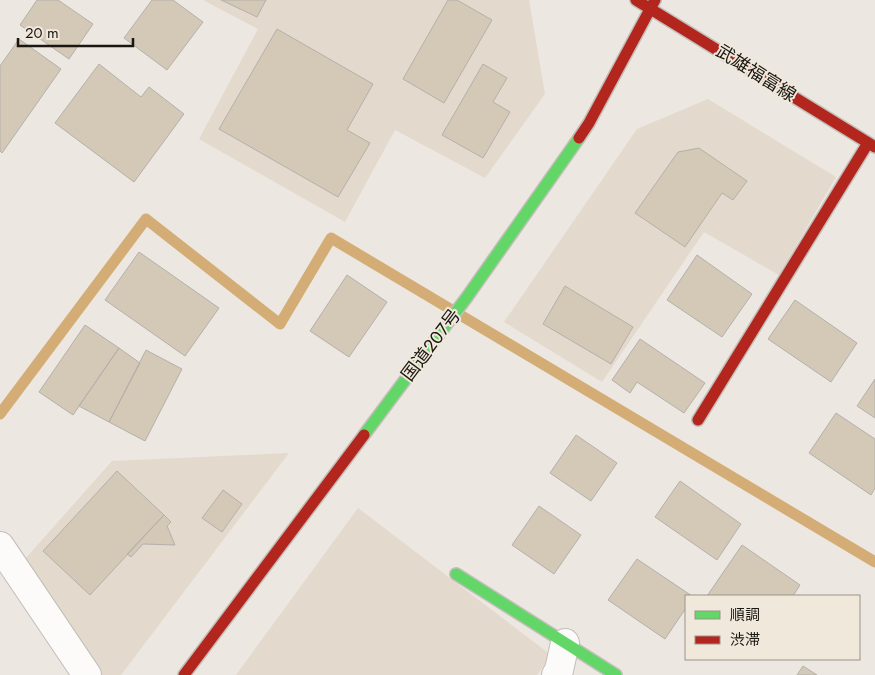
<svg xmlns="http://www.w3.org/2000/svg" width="875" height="675" font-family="Jost,'Noto Sans JP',sans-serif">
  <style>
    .built { fill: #e3dacd }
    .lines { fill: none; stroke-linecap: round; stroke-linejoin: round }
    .stream { stroke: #d4ad76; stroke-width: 11 }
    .building { fill: #d4c8b6; stroke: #b4b0ac }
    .street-casing { stroke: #c2beb9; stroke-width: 30 }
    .fast-casing { stroke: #c2beb9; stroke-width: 14 }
    .jam-casing { stroke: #c2beb9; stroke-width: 14 }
    .street { stroke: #fcfbfa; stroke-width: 28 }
    .fast { stroke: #63d668; stroke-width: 11 }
    .jam { stroke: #b3261e; stroke-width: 11 }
    .labels { text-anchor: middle; stroke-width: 4; stroke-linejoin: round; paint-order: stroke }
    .street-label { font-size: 18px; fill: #1a1712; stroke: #f1e8dc }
  </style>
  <rect width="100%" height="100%" fill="#ece7e1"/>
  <path class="built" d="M 203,0 L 529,0 L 545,94 L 485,178 L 395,130 L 345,222 L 199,139 L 258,29 Z
    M 708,99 L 836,177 L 779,275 L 704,232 L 602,382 L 504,322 L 637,129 Z
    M 289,453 L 121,675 L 99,675 L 25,559 L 112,461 Z
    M 358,508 L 551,655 L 537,675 L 236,675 Z"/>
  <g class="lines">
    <path class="stream" d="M 0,414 L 146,219 L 280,324 L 331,238 L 875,562"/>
  </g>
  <path class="building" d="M 37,0 L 58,0 L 93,24 L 69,59 L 20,25 Z
    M 152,0 L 173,0 L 203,22 L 167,70 L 124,38 Z
    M 221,0 L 266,0 L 257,17 Z
    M 448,0 L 457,0 L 492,20 L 444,103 L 403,79 Z
    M 277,29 L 373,84 L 347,130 L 370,143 L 338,197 L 219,129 Z
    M 19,39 L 61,69 L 2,153 L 0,151 L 0,66 Z
    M 99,64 L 141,97 L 149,87 L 184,114 L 134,182 L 55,123 Z
    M 483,64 L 507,78 L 493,102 L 510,112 L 483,158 L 442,135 Z
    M 699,148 L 747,181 L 733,200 L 722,193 L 685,247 L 635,213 L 678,152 Z
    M 139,252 L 219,308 L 185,356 L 105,300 Z
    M 697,255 L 752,294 L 722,337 L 667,300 Z
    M 347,275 L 387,302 L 349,357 L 310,331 Z
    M 565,286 L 633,327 L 611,364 L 543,324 Z
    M 795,300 L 857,343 L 831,382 L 768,339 Z
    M 85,325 L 119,348 L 73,415 L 39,392 Z
    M 640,339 L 705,383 L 684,413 L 637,382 L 630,393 L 612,380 Z
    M 119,348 L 140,363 L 109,422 L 79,406 Z
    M 146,350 L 182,369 L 145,441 L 109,422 Z
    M 875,379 L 875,418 L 857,406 Z
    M 836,413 L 875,439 L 875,488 L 871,495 L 809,453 Z
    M 576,435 L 617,463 L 591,501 L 550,473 Z
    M 117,471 L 164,515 L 90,595 L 43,551 Z
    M 680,481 L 741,524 L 717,560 L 655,517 Z
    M 223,490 L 242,504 L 222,532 L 202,518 Z
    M 539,506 L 581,535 L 554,574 L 512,545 Z
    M 164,515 L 171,522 L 167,526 L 175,545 L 143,544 L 131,557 L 127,554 Z
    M 742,545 L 800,585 L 793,596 L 707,596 Z
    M 637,559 L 692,596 L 686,596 L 686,608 L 665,639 L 608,600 Z
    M 803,666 L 817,675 L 797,675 Z"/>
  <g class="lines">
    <g class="street-casing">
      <path id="street" d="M 0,546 L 87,675
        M 556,675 L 559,670 L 565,643"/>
    </g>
    <g class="fast-casing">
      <path id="fast" d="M 364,435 L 467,297 L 579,138
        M 456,574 L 616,675"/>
    </g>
    <g class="jam-casing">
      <path id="jam" d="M 636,0 L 875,147
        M 579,138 L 589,123 L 655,0
        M 698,420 L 868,143
        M 184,675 L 364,435"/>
    </g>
    <use href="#street" class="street"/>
    <use href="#fast" class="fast"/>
    <use href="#jam" class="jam"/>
  </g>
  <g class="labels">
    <g class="street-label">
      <text transform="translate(756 73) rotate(32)" y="6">武雄福富線</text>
      <text transform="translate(431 345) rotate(-53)" y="6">国道207号</text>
    </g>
  </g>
  <rect x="685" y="595" width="175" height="65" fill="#f1e8dc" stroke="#9b948b"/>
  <rect x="695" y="611" width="25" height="8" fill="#63d668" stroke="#9b948b"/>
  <text x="730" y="620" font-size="15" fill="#1a1712">順調</text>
  <rect x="695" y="636" width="25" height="8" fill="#b3261e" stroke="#9b948b"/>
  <text x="730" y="645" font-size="15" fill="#1a1712">渋滞</text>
  <path d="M18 38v8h115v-8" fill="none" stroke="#1a1712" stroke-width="2.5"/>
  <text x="25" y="38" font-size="15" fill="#1a1712" stroke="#f1e8dc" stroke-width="4" paint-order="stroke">20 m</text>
</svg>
